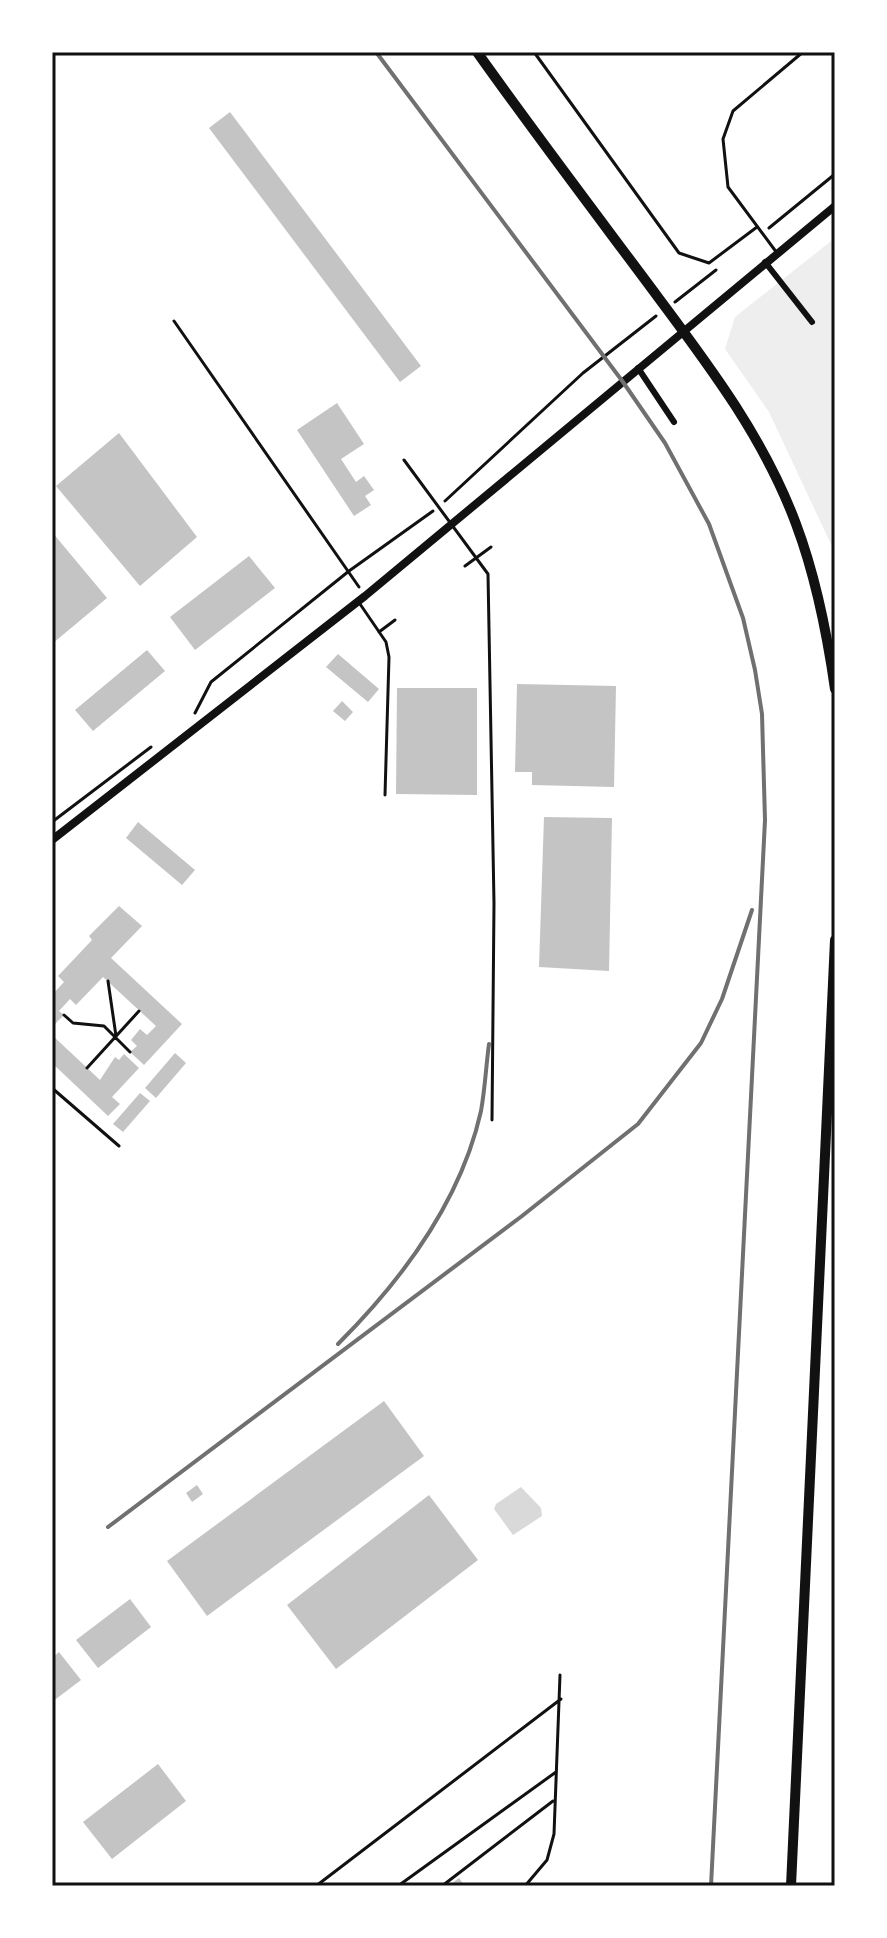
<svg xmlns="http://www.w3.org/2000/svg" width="887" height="1938" font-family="'Noto Sans',sans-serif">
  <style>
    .green { fill: #eee }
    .water { fill: #d9d9d9 }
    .building { fill: #c4c4c4 }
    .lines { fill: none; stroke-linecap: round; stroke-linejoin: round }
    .path { stroke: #111; stroke-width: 3 }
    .service { stroke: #111; stroke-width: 3 }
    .minor { stroke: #111; stroke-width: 6 }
    .tertiary { stroke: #111; stroke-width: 8 }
    .primary { stroke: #111; stroke-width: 10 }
    .rail { stroke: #707070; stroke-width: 4 }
    .neatline { fill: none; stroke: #111; stroke-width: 3 }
  </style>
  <rect width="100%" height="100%" fill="#fff"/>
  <path class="green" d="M 835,238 L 835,553 L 769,412 L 725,349 L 735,317 Z"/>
  <path class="water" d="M 521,1487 L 541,1508 L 542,1516 L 513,1535 L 494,1509 L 496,1504 Z"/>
  <path class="building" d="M 230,112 L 421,366 L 400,382 L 209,128 Z
    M 337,403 L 364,444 L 341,459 L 356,482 L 364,476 L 374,490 L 365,496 L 371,505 L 354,516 L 297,430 Z
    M 119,433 L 197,537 L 140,586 L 56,486 Z
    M 52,532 L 107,598 L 52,644 Z
    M 249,556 L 275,588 L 195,650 L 170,617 Z
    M 147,650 L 165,671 L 93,731 L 75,710 Z
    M 338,654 L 379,689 L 368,702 L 326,667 Z
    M 517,684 L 616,686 L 614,787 L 532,785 L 532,772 L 515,772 Z
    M 397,688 L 477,688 L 477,795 L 396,794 Z
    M 342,701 L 353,712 L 345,721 L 333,711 Z
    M 544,817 L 612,818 L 609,971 L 539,967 Z
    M 138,822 L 195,870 L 182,885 L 126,838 Z
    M 119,906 L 142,926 L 111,958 L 182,1024 L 144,1065 L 130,1052 L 137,1046 L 131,1040 L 140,1029 L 147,1035 L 156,1026 L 103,977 L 76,1005 L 70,999 L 59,1011 L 64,1015 L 52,1027 L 52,995 L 64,982 L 58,976 L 92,940 L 89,936 Z
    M 52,1035 L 100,1080 L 115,1057 L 119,1060 L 124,1054 L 139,1068 L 112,1097 L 120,1104 L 108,1116 L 52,1063 Z
    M 175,1053 L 186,1063 L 156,1098 L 145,1088 Z
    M 140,1093 L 150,1101 L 123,1132 L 113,1124 Z
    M 384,1401 L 424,1456 L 207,1616 L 167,1561 Z
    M 197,1485 L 203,1494 L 192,1502 L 186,1493 Z
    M 429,1495 L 478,1560 L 336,1669 L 287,1605 Z
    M 130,1599 L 151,1627 L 98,1668 L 76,1640 Z
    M 59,1652 L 81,1680 L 52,1702 L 52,1658 Z
    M 158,1764 L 186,1801 L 112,1859 L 83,1822 Z
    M 459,1878 L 465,1886 L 448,1886 Z"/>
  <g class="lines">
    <path class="path" d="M 769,228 L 835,174
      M 675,302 L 716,270
      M 174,321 L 359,587
      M 445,501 L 583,373 L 656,316
      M 195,713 L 211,682 L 349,571 L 433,511
      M 52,822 L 151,747
      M 108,981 L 116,1036
      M 64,1015 L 73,1023 L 104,1026 L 130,1052
      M 87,1068 L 139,1011"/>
    <path class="service" d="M 534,52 L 679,253 L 709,263 L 757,227
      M 777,253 L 728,187 L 723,139 L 733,111 L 803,52
      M 404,460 L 488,574 L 494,903 L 492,1120
      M 465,566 L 491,547
      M 360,604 L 386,642 L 389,657 L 385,795
      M 379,632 L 395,620
      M 52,1088 L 119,1146
      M 316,1886 L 561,1699
      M 398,1886 L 556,1772
      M 442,1886 L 553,1801
      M 525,1886 L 547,1860 L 554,1834 L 560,1675"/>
    <path class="minor" d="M 765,262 L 812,322
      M 638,368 L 674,422"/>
    <path class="tertiary" d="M 52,840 L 365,596 L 835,206"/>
    <path class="primary" d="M 477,52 C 531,128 587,202 643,277 C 701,355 762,432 796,524 C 816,577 827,633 835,689
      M 791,1886 L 835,940"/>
    <path class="rail" d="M 376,52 L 623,382 L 665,443 L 709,524 L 743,618 L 755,670 L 762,714 L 765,820 L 711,1886
      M 338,1344 C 402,1280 461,1201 481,1111 C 485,1089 486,1066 489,1044
      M 108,1527 L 522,1216 L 638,1124 L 701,1043 L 722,999 L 752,910"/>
  </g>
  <rect width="887" height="1938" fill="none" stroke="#ffffff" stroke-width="108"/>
  <rect x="54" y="54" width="779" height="1830" class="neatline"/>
</svg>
